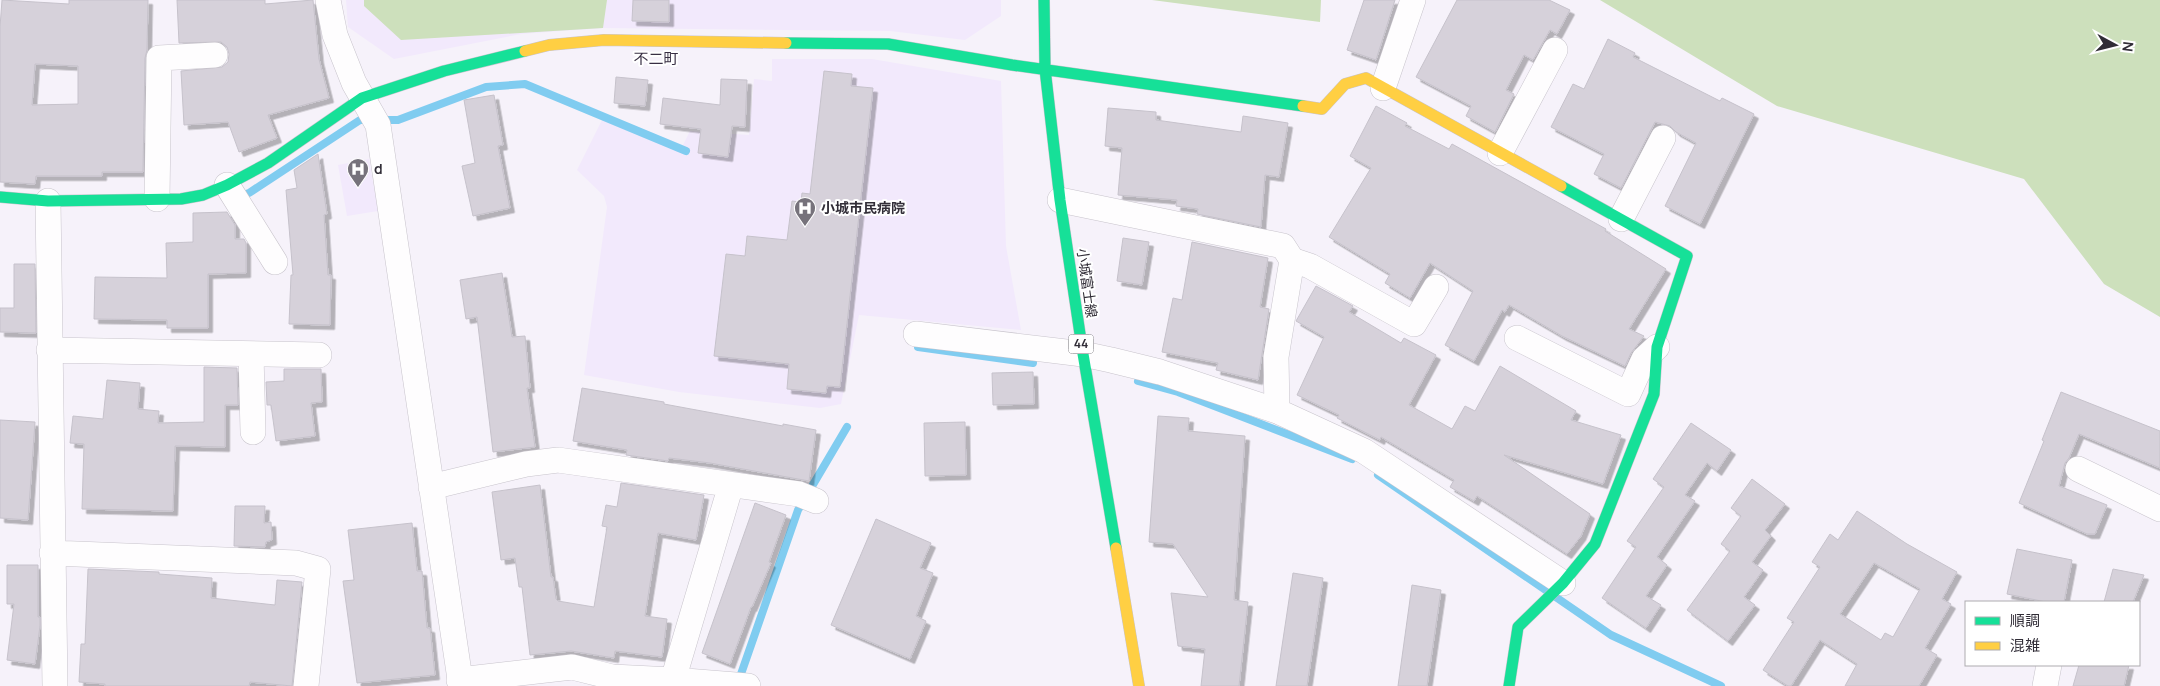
<svg xmlns="http://www.w3.org/2000/svg" width="2160" height="686" font-family="Manrope,'Noto Sans JP',sans-serif">
  <style>
    .built { fill: #f2e9fc }
    .green { fill: #cde0bc }
    .lines { fill: none; stroke-linecap: round; stroke-linejoin: round }
    .stream { stroke: #80ccf0; stroke-width: 8 }
    .building { fill: #d6d1da; stroke: #c6c2cb; fill-rule: evenodd; filter: url(#shadow) }
    .street-casing { stroke: #c8c4cc; stroke-width: 26 }
    .fast-casing { stroke: #c8c4cc; stroke-width: 12 }
    .slow-casing { stroke: #c8c4cc; stroke-width: 12 }
    .street { stroke: #fefdfe; stroke-width: 25 }
    .fast { stroke: #16e098; stroke-width: 11 }
    .slow { stroke: #ffcf43; stroke-width: 11 }
    .labels { text-anchor: middle; stroke-width: 4; stroke-linejoin: round; paint-order: stroke }
    .shield { fill: #fff; stroke: #6f6c73; stroke-width: 1 }
    .shield-label { font-size: 12px; font-weight: bold; fill: #312d37 }
    .poi-label { font-size: 14px; font-weight: bold; fill: #312d37; stroke: #fff; text-anchor: start }
    .street-label { font-size: 14px; fill: #312d37; stroke: #fff }
    .neighbourhood-label { font-size: 15px; fill: #382f43; stroke: #fff }
  </style>
  <defs>
    <filter id="shadow"><feDropShadow dx="4.5" dy="4.5" stdDeviation="0" flood-color="#0004"/></filter>
  </defs>
  <rect width="100%" height="100%" fill="#f6f2fa"/>
  <path class="built" d="M 346,0 L 1001,0 L 1001,16 L 965,40 L 890,31 L 603,28 L 521,34 L 394,59 L 348,27 Z
    M 772,59 L 872,59 L 1001,81 L 1006,246 L 1021,330 L 859,315 L 841,404 L 820,408 L 679,392 L 584,375 L 607,207 L 604,196 L 577,170 L 605,114 L 683,145 L 690,131 L 749,135 L 754,79 L 772,81 Z
    M 369,159 L 378,211 L 347,216 L 338,165 Z"/>
  <path class="green" d="M 364,0 L 607,0 L 603,28 L 401,40 L 364,6 Z
    M 1152,0 L 1321,0 L 1320,22 Z
    M 1600,0 L 2160,0 L 2160,317 L 2104,284 L 2024,179 L 1777,106 Z"/>
  <g class="lines">
    <path class="stream" d="M 380,120 L 398,120 L 486,87 L 525,84 L 686,151
      M 238,196 L 249,193 L 360,120 L 369,120
      M 918,347 L 1033,363
      M 1138,381 L 1178,392 L 1352,459
      M 1378,475 L 1611,635 L 1721,686
      M 741,674 L 798,510 L 847,427"/>
  </g>
  <path class="building" d="M 2,0 L 69,4 L 69,0 L 148,0 L 147,50 L 145,58 L 143,172 L 102,172 L 102,176 L 36,176 L 35,184 L 0,182 L 0,27 ZM 35,64 L 78,66 L 78,104 L 32,105 Z
    M 177,0 L 265,0 L 265,4 L 313,0 L 319,59 L 329,98 L 268,115 L 277,138 L 239,152 L 228,122 L 184,125 L 181,71 L 222,67 L 228,62 L 229,54 L 227,47 L 221,42 L 179,43 Z
    M 633,0 L 669,0 L 669,22 L 632,21 Z
    M 1364,0 L 1395,0 L 1376,60 L 1347,50 Z
    M 1457,0 L 1549,0 L 1570,10 L 1557,34 L 1550,30 L 1533,60 L 1524,55 L 1506,90 L 1514,94 L 1495,132 L 1466,116 L 1471,106 L 1416,77 Z
    M 1608,39 L 1635,53 L 1633,57 L 1720,101 L 1722,98 L 1754,114 L 1700,224 L 1665,206 L 1696,143 L 1676,132 L 1670,126 L 1655,122 L 1621,188 L 1594,174 L 1604,154 L 1551,127 L 1573,84 L 1584,89 Z
    M 824,71 L 852,74 L 851,86 L 873,88 L 840,387 L 827,386 L 826,393 L 787,389 L 789,364 L 714,356 L 726,254 L 745,256 L 747,236 L 787,240 L 792,201 L 801,202 L 802,193 L 810,194 Z
    M 616,77 L 648,80 L 645,106 L 614,103 Z
    M 721,79 L 747,80 L 745,127 L 732,126 L 728,157 L 698,153 L 701,129 L 660,124 L 663,98 L 720,105 Z
    M 494,95 L 503,145 L 498,146 L 510,208 L 473,216 L 462,166 L 475,163 L 464,100 Z
    M 1376,106 L 1407,123 L 1405,126 L 1449,149 L 1452,144 L 1606,229 L 1605,231 L 1666,269 L 1629,329 L 1644,336 L 1631,353 L 1625,366 L 1562,336 L 1509,305 L 1505,312 L 1502,310 L 1474,361 L 1445,345 L 1473,291 L 1430,263 L 1410,298 L 1385,283 L 1390,274 L 1329,237 L 1371,168 L 1350,156 Z
    M 1108,108 L 1156,112 L 1156,120 L 1241,132 L 1243,116 L 1288,123 L 1279,177 L 1265,175 L 1261,227 L 1197,214 L 1198,209 L 1176,206 L 1177,200 L 1118,195 L 1122,148 L 1105,146 Z
    M 318,154 L 327,214 L 324,215 L 328,275 L 331,275 L 330,325 L 289,324 L 291,275 L 293,275 L 286,190 L 297,188 L 294,170 Z
    M 227,212 L 235,225 L 235,239 L 244,239 L 246,243 L 246,273 L 208,274 L 208,328 L 167,328 L 167,320 L 94,319 L 95,277 L 167,278 L 166,243 L 193,242 L 193,213 Z
    M 1123,238 L 1149,242 L 1142,285 L 1117,281 Z
    M 1192,242 L 1268,258 L 1260,307 L 1269,309 L 1258,380 L 1216,370 L 1218,363 L 1162,352 L 1173,298 L 1182,300 Z
    M 14,264 L 35,264 L 36,333 L 0,332 L 0,308 L 14,308 Z
    M 502,273 L 512,337 L 525,336 L 530,388 L 527,388 L 535,447 L 493,452 L 477,317 L 466,319 L 460,280 Z
    M 1316,286 L 1353,306 L 1349,312 L 1401,343 L 1404,338 L 1436,355 L 1409,405 L 1452,429 L 1465,406 L 1475,411 L 1500,366 L 1576,411 L 1571,420 L 1621,435 L 1603,484 L 1504,455 L 1590,514 L 1581,536 L 1567,554 L 1477,496 L 1474,501 L 1450,487 L 1454,480 L 1381,437 L 1380,440 L 1337,418 L 1339,415 L 1297,395 L 1324,337 L 1296,321 Z
    M 204,367 L 237,368 L 238,405 L 225,405 L 225,447 L 175,446 L 173,511 L 82,509 L 84,444 L 70,443 L 73,416 L 103,419 L 107,380 L 140,383 L 138,409 L 159,411 L 158,423 L 204,422 Z
    M 284,369 L 321,369 L 322,402 L 311,403 L 315,436 L 276,441 L 271,405 L 267,405 L 266,382 L 284,381 Z
    M 1033,372 L 1034,404 L 993,405 L 992,373 Z
    M 582,388 L 664,402 L 664,404 L 783,426 L 783,424 L 816,430 L 809,481 L 710,463 L 669,458 L 668,461 L 626,455 L 627,450 L 573,441 Z
    M 2061,392 L 2160,431 L 2160,468 L 2079,434 L 2069,458 L 2065,463 L 2059,486 L 2107,505 L 2095,534 L 2087,534 L 2019,503 L 2044,441 L 2042,440 Z
    M 1158,416 L 1189,418 L 1188,431 L 1245,436 L 1234,600 L 1248,602 L 1239,686 L 1201,686 L 1205,649 L 1178,646 L 1171,593 L 1208,597 L 1173,544 L 1149,542 Z
    M 0,420 L 35,422 L 28,520 L 0,518 Z
    M 965,422 L 966,475 L 925,476 L 924,423 Z
    M 1691,423 L 1731,450 L 1717,471 L 1707,463 L 1685,495 L 1695,501 L 1657,557 L 1667,565 L 1646,596 L 1661,605 L 1646,628 L 1602,598 L 1636,547 L 1627,541 L 1664,487 L 1653,479 Z
    M 1752,479 L 1785,504 L 1765,530 L 1771,536 L 1752,562 L 1763,570 L 1744,597 L 1755,605 L 1728,641 L 1687,610 L 1730,551 L 1721,544 L 1741,516 L 1731,508 Z
    M 621,483 L 704,495 L 696,540 L 658,533 L 645,616 L 667,619 L 662,657 L 615,651 L 614,658 L 571,651 L 530,655 L 522,587 L 519,587 L 515,558 L 501,560 L 492,492 L 540,485 L 551,577 L 553,577 L 556,599 L 558,601 L 594,607 L 607,527 L 602,526 L 606,505 L 617,507 Z
    M 755,503 L 786,515 L 769,562 L 771,563 L 752,607 L 751,607 L 730,664 L 702,653 Z
    M 235,506 L 265,506 L 264,523 L 271,522 L 272,540 L 266,542 L 265,547 L 234,546 Z
    M 1857,511 L 1907,544 L 1957,572 L 1942,599 L 1951,604 L 1925,648 L 1937,655 L 1919,686 L 1845,686 L 1857,664 L 1820,640 L 1791,686 L 1788,686 L 1763,670 L 1794,622 L 1787,618 L 1820,567 L 1812,562 L 1830,534 L 1838,540 ZM 1874,563 L 1920,589 L 1893,637 L 1885,633 L 1881,640 L 1840,614 Z
    M 876,519 L 931,543 L 920,568 L 933,573 L 916,616 L 926,621 L 910,659 L 831,625 Z
    M 412,523 L 417,571 L 422,571 L 427,628 L 430,628 L 435,675 L 357,683 L 343,581 L 354,580 L 348,530 Z
    M 2017,549 L 2072,560 L 2064,602 L 2046,602 L 2007,594 Z
    M 7,565 L 38,565 L 38,617 L 40,617 L 40,626 L 35,664 L 7,660 L 14,604 L 7,604 Z
    M 88,569 L 159,572 L 159,574 L 212,578 L 211,598 L 275,605 L 277,580 L 302,582 L 292,686 L 250,682 L 249,686 L 105,686 L 105,684 L 79,682 L 81,644 L 85,644 Z
    M 2113,569 L 2144,575 L 2133,602 L 2104,602 Z
    M 1293,573 L 1323,578 L 1307,686 L 1276,686 Z
    M 1412,585 L 1441,590 L 1427,686 L 1398,686 Z
    M 2079,665 L 2129,665 L 2124,686 L 2073,686 Z"/>
  <g class="lines">
    <g class="street-casing">
      <path id="street" d="M 328,0 L 335,35 L 354,83 L 378,125 L 461,686
        M 1383,88 L 1413,0
        M 1500,153 L 1555,50
        M 227,185 L 275,262
        M 157,199 L 159,58 L 215,55
        M 1060,200 L 1283,246 L 1292,260 L 1310,266 L 1414,324 L 1436,287
        M 48,201 L 55,686
        M 1621,219 L 1663,138
        M 916,334 L 1083,354 L 1111,360 L 1160,372 L 1277,411 L 1364,451 L 1563,583
        M 1517,338 L 1628,394 L 1644,359 L 1657,347
        M 49,350 L 319,355
        M 251,354 L 253,432
        M 1277,411 L 1276,357 L 1292,260
        M 2078,469 L 2160,509
        M 431,487 L 526,464 L 558,460 L 799,494 L 816,501
        M 52,553 L 296,563 L 318,569 L 306,686
        M 459,680 L 572,667 L 612,677 L 673,680 L 731,485
        M 673,680 L 748,686
        M 2045,686 L 2049,665"/>
    </g>
    <g class="fast-casing">
      <path id="fast" d="M 1044,0 L 1045,69 L 1060,200 L 1083,354 L 1116,548
        M 786,43 L 888,44 L 1012,65 L 1303,106
        M 0,197 L 48,201 L 181,199 L 203,195 L 227,185 L 268,163 L 362,98 L 444,71 L 525,51
        M 1509,686 L 1518,627 L 1563,583 L 1595,544 L 1654,394 L 1657,347 L 1687,256 L 1561,186"/>
    </g>
    <g class="slow-casing">
      <path id="slow" d="M 525,51 L 549,45 L 604,40 L 786,43
        M 1303,106 L 1322,109 L 1345,84 L 1366,78 L 1561,186
        M 1116,548 L 1139,686"/>
    </g>
    <use href="#street" class="street"/>
    <use href="#fast" class="fast"/>
    <use href="#slow" class="slow"/>
  </g>
  <defs>
    <g id="hospital-pin" transform="scale(1.125)"><path d="M0 17L-7.5 6A9.5 9.5 0 1 1 7.5 6Z" fill="#76727b" stroke="#fff"/><path d="M-5-5h3v3.5h4V-5h3V5h-3V1.5h-4V5h-3Z" fill="#fff"/></g>
  </defs>
  <g fill-rule="evenodd">
    <use href="#hospital-pin" x="358" y="169"/>
    <use href="#hospital-pin" x="805" y="208"/>
  </g>
  <g class="labels">
    <rect class="shield" x="1068.5" y="334.5" width="25" height="19" rx="4"/>
    <g class="shield-label">
      <text x="1081" y="348">44</text>
    </g>
    <g class="poi-label">
      <text x="374" y="174">d</text>
      <text x="821" y="213">小城市民病院</text>
    </g>
    <g class="street-label">
      <text transform="translate(1087 283) rotate(82)" y="5">小城富士線</text>
    </g>
    <g class="neighbourhood-label">
      <text x="656" y="64">不二町</text>
    </g>
  </g>
  <rect x="1965" y="601" width="175" height="65" fill="#ffffff" stroke="#adabaf"/>
  <rect x="1975" y="617" width="25" height="8" fill="#16e098" stroke="#adabaf"/>
  <text x="2010" y="626" font-size="15" fill="#312d37">順調</text>
  <rect x="1975" y="642" width="25" height="8" fill="#ffcf43" stroke="#adabaf"/>
  <text x="2010" y="651" font-size="15" fill="#312d37">混雑</text>
  <g transform="translate(2115 45) rotate(97)" stroke="#ffffff" stroke-width="4" paint-order="stroke">
  <path d="M0-4L9 19L0 12L-9 19Z" fill="#312d37"/>
  <text y="-8" font-size="14" font-weight="bold" text-anchor="middle" fill="#312d37">N</text>
  </g>
</svg>
